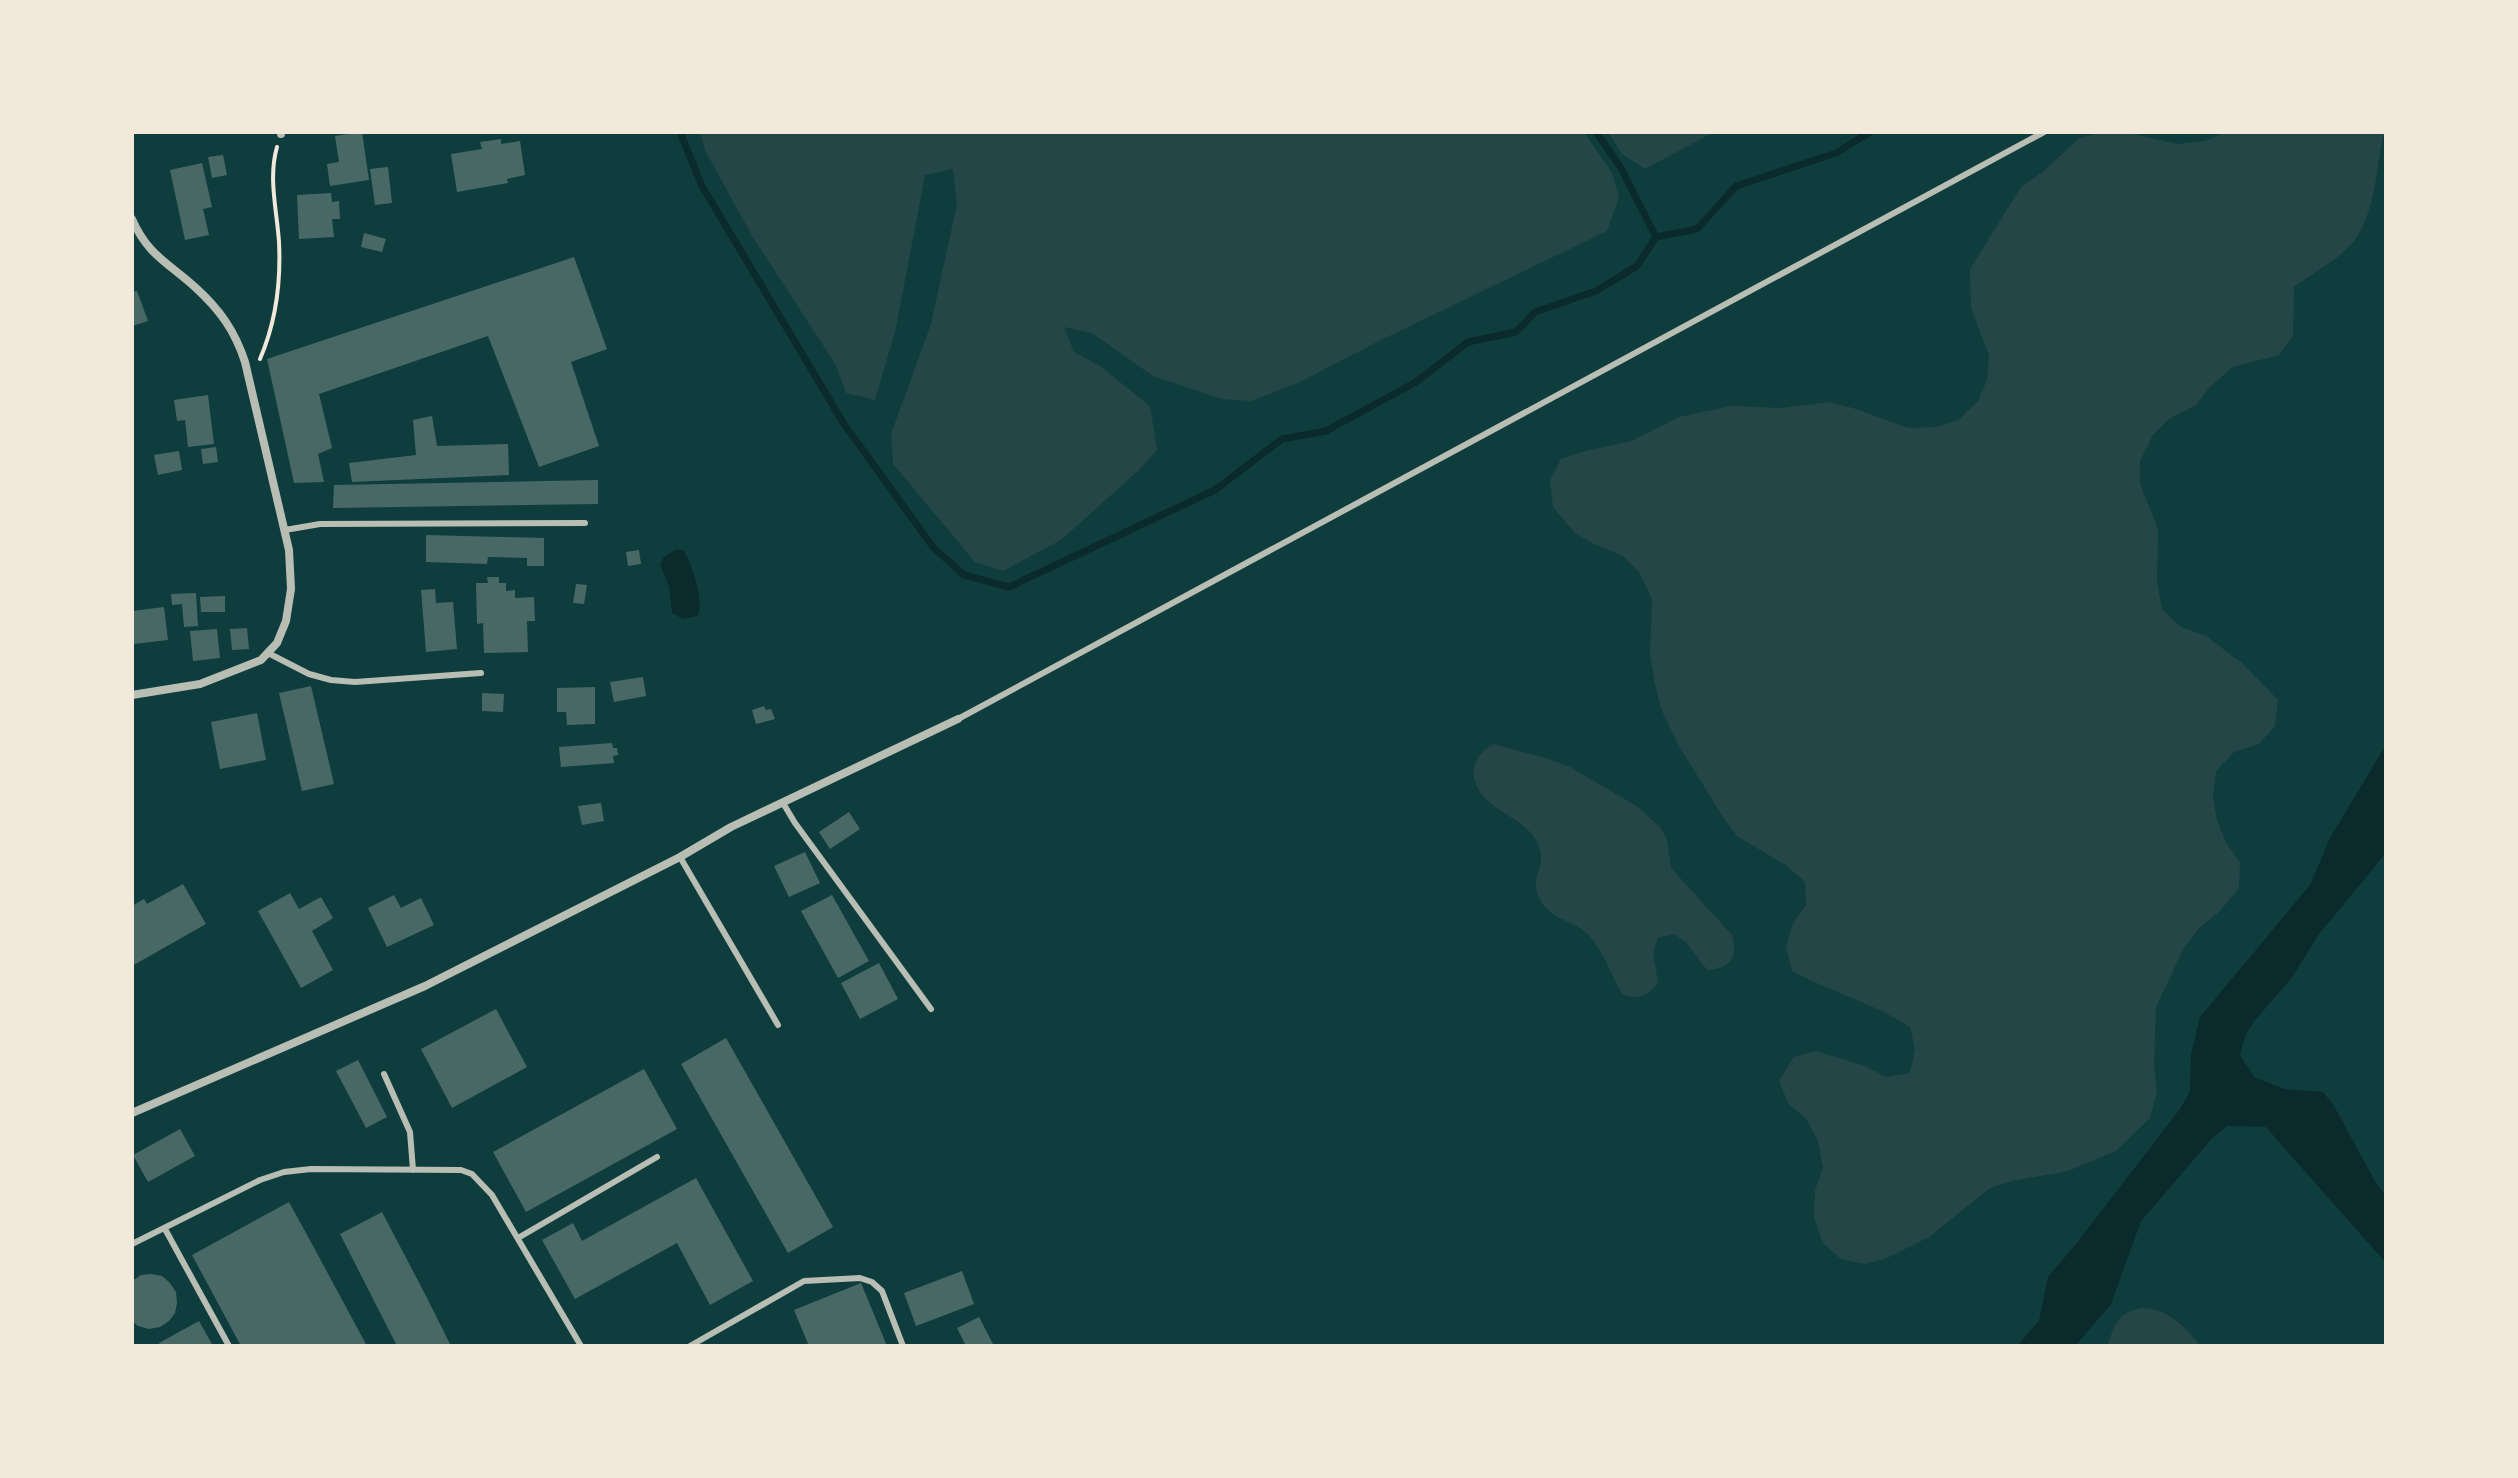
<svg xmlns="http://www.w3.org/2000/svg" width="2518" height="1478" font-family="'Fira Sans',sans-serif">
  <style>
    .green { fill: #244646 }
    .water { fill: #0a2a2b }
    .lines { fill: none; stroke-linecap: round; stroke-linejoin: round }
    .stream { stroke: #0a2a2b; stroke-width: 7 }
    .building { fill: #486865 }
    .path { stroke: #f1e9da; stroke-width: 4 }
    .service { stroke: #b8beb3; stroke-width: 6 }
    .minor { stroke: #b8beb3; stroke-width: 8 }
  </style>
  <rect width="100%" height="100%" fill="#0f3d3e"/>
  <path class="green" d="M 700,132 L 1584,132 L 1612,173 L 1619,197 L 1607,231 L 1377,342 L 1298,383 L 1251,401 L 1222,399 L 1153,376 L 1092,333 L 1064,327 L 1074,352 L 1100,366 L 1150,406 L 1157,450 L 1138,471 L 1061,540 L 1003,571 L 975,562 L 893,464 L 891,434 L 931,324 L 957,204 L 953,169 L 925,175 L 896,328 L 875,400 L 846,393 L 836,365 L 752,236 L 705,150 Z
    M 1608,132 L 1714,132 L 1645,169 L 1622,154 Z
    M 2225,132 L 2384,132 C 2376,166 2376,212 2354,241 C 2339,260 2313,272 2294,287 L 2293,336 L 2279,355 L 2233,367 L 2210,387 L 2196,405 L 2169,419 L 2153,435 L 2140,461 L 2140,484 L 2158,529 L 2157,581 L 2162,609 L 2181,627 L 2206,636 L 2243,664 L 2278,700 L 2275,726 L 2259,744 L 2234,752 L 2216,771 L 2213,796 L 2217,821 L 2227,844 L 2240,863 L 2239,888 L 2220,911 L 2199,928 L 2184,948 L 2156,1007 L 2154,1065 L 2157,1091 L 2150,1118 L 2116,1151 L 2068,1171 L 2012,1181 L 1990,1188 L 1929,1237 L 1887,1258 L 1865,1264 L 1841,1259 L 1823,1243 L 1814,1217 L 1815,1190 L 1823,1168 L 1818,1141 L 1807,1120 L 1788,1103 L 1779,1081 L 1794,1057 L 1816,1051 L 1865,1066 L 1886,1077 L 1910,1073 L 1915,1049 L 1910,1027 C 1873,1003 1831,992 1792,971 L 1786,947 L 1793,924 L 1806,905 L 1805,882 L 1787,866 L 1737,836 L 1723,817 L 1679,746 L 1662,711 L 1656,689 L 1650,655 L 1652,599 L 1639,572 L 1623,556 L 1594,544 L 1574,532 L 1553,507 L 1550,480 L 1561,459 L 1585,451 L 1631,441 L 1679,417 L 1731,406 L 1783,408 L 1830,402 L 1856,409 L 1908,428 L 1936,427 L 1958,420 L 1978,401 L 1987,380 L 1989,355 L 1971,308 L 1970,269 L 2021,187 L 2045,170 L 2079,138 L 2101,133 L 2128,133 L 2178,144 L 2205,141 Z
    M 1494,744 L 1549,759 L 1570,767 L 1638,807 L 1660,827 L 1667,839 L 1671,868 L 1732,935 C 1738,957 1732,969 1707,970 L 1686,942 L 1674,934 L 1658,938 L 1653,952 L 1658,983 C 1647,997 1640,999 1623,995 C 1610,975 1604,948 1585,932 C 1569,918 1548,920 1538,895 C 1529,874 1552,863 1534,837 C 1522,820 1505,816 1490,803 C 1468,784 1467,758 1494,744 Z
    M 2142,1308 C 2169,1309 2184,1326 2201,1346 L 2108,1346 C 2114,1324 2118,1312 2142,1308 Z"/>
  <path class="water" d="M 675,550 L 683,550 C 692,563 705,603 697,616 L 683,619 L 672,613 L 669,586 L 660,565 L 664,557 Z
    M 2386,745 L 2386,853 L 2319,934 L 2291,979 L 2255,1020 L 2245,1036 L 2240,1055 L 2254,1077 L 2284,1089 L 2323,1092 L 2334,1106 L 2376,1183 L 2386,1196 L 2386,1263 L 2266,1127 L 2227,1126 L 2213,1137 L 2141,1221 L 2111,1304 L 2075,1346 L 2017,1346 L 2039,1321 L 2048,1277 L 2076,1244 L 2180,1109 L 2190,1092 L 2191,1054 L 2200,1017 L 2310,885 L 2330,838 Z"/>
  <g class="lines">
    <path class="stream" d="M 680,132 L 702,186 L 844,424 L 933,547 L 964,575 L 1009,587 L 1215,490 L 1282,439 L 1326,431 L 1416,382 L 1468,342 L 1516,332 L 1535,312 L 1596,291 L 1637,266 L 1656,237 L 1697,229 L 1736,186 L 1836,153 L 1870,132
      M 1596,132 L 1621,168 L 1656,237"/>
  </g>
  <path class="building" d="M 362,132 L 369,180 L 330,186 L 327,164 L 339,162 L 335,136 Z
    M 501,139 L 501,144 L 520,141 L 525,175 L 507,179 L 508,183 L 457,192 L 451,154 L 482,149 L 480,142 Z
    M 223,155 L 227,175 L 212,178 L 208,157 Z
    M 202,163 L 212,207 L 203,209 L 209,235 L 185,240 L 170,170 Z
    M 388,167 L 392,203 L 375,205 L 370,169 Z
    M 331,193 L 332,202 L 339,201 L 340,219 L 332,219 L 334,237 L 299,239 L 297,195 Z
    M 364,233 L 386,239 L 382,252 L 361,247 Z
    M 574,257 L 607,349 L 571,362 L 599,446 L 539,467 L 488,336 L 319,394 L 332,448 L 318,454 L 324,482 L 294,483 L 267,359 Z
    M 137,291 L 148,321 L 132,326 L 132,292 Z
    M 208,395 L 214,444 L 188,447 L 185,420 L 177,421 L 174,400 Z
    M 432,416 L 437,446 L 508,444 L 509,475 L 352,482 L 349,463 L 416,455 L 413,420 Z
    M 216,447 L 218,462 L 203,464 L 201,449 Z
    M 179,451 L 182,470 L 158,475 L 154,455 Z
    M 598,480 L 598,504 L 333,508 L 334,485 Z
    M 426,535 L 544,538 L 544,566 L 527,566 L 527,558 L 488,557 L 487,564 L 426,562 Z
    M 639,550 L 641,564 L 628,566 L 626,552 Z
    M 487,577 L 499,577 L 499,583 L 506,583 L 506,591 L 515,590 L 515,598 L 534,597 L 535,621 L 527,621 L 528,652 L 484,653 L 483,623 L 477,624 L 476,583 L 488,583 Z
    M 576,584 L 587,585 L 584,604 L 573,603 Z
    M 435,589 L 436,603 L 453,602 L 457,649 L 426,652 L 421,590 Z
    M 196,593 L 198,626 L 184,627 L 182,604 L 172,605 L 171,594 Z
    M 225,596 L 225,612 L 201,612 L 200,597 Z
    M 164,607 L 168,640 L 134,644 L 132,611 Z
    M 247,628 L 249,649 L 232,650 L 230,629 Z
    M 217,629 L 220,658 L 193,661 L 190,631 Z
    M 643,677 L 646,696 L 614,702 L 610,682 Z
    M 311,686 L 334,784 L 302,791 L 279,693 Z
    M 595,687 L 595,724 L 567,725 L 566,712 L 557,712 L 557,688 Z
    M 482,693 L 504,694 L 503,712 L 482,711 Z
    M 764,706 L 766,710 L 771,709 L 775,719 L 756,724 L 752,710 Z
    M 257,713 L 266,760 L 220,769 L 211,722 Z
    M 612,743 L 613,748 L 617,748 L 618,755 L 613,756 L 614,763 L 561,767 L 559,747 Z
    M 601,803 L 604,821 L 582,825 L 578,806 Z
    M 849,812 L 860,829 L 830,849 L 819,832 Z
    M 805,852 L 820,883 L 789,897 L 774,866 Z
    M 183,884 L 206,924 L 132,966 L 132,906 L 144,899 L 147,904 Z
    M 290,893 L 299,909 L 321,897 L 333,918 L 312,931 L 333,970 L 301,988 L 258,911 Z
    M 394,895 L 401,908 L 421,898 L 434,925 L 387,947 L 368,908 Z
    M 832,895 L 869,961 L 838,978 L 801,911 Z
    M 879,963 L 898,999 L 860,1019 L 841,983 Z
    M 496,1009 L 527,1067 L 452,1108 L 421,1049 Z
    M 726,1038 L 833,1227 L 788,1253 L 681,1064 Z
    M 358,1060 L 387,1117 L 366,1128 L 336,1071 Z
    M 644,1069 L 677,1129 L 526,1212 L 493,1152 Z
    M 180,1129 L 195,1156 L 148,1182 L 133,1155 Z
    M 696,1178 L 753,1281 L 710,1305 L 677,1243 L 575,1299 L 542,1240 L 573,1223 L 582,1241 Z
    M 289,1202 L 312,1244 L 367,1346 L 241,1346 L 192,1255 Z
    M 382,1212 L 425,1294 L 451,1346 L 397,1346 L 340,1234 Z
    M 962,1271 L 974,1304 L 916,1326 L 904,1293 Z
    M 151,1274 L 162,1276 L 170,1283 L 176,1292 L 177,1303 L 175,1313 L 169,1321 L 160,1327 L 149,1329 L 138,1326 L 132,1321 L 132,1281 L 141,1275 Z
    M 861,1283 L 887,1346 L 809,1346 L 794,1310 Z
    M 979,1317 L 994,1346 L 966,1346 L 957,1328 Z
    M 199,1321 L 213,1346 L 161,1346 L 159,1343 Z"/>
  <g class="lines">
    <path class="path" d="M 260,359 C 276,322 281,282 279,242 C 277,211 268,178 277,147"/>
    <path class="service" d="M 285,530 L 320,524 L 585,523
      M 268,653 L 309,674 L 331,680 L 355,682 L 481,673
      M 958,719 L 2044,132
      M 783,803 L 795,823 L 931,1009
      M 680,857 L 778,1025
      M 384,1074 L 410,1132 L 413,1170
      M 165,1229 L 229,1346
      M 518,1238 L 657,1157
      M 132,1244 L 260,1180 L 284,1172 L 311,1169 L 461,1170 L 472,1174 L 492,1195 L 581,1346
      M 690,1346 L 804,1281 L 860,1278 L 872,1282 L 882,1291 L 903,1346"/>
    <path class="minor" d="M 281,132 L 281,134
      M 132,219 C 148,256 169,263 196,288 C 220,310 235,331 245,362 L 289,550 L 291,589 L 286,621 L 277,643 L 261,660 L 200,684 L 132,695
      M 132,1113 L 425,986 L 680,857 L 731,827 L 958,719"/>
  </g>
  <rect width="2518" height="1478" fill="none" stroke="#f1e9da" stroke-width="268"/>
</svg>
